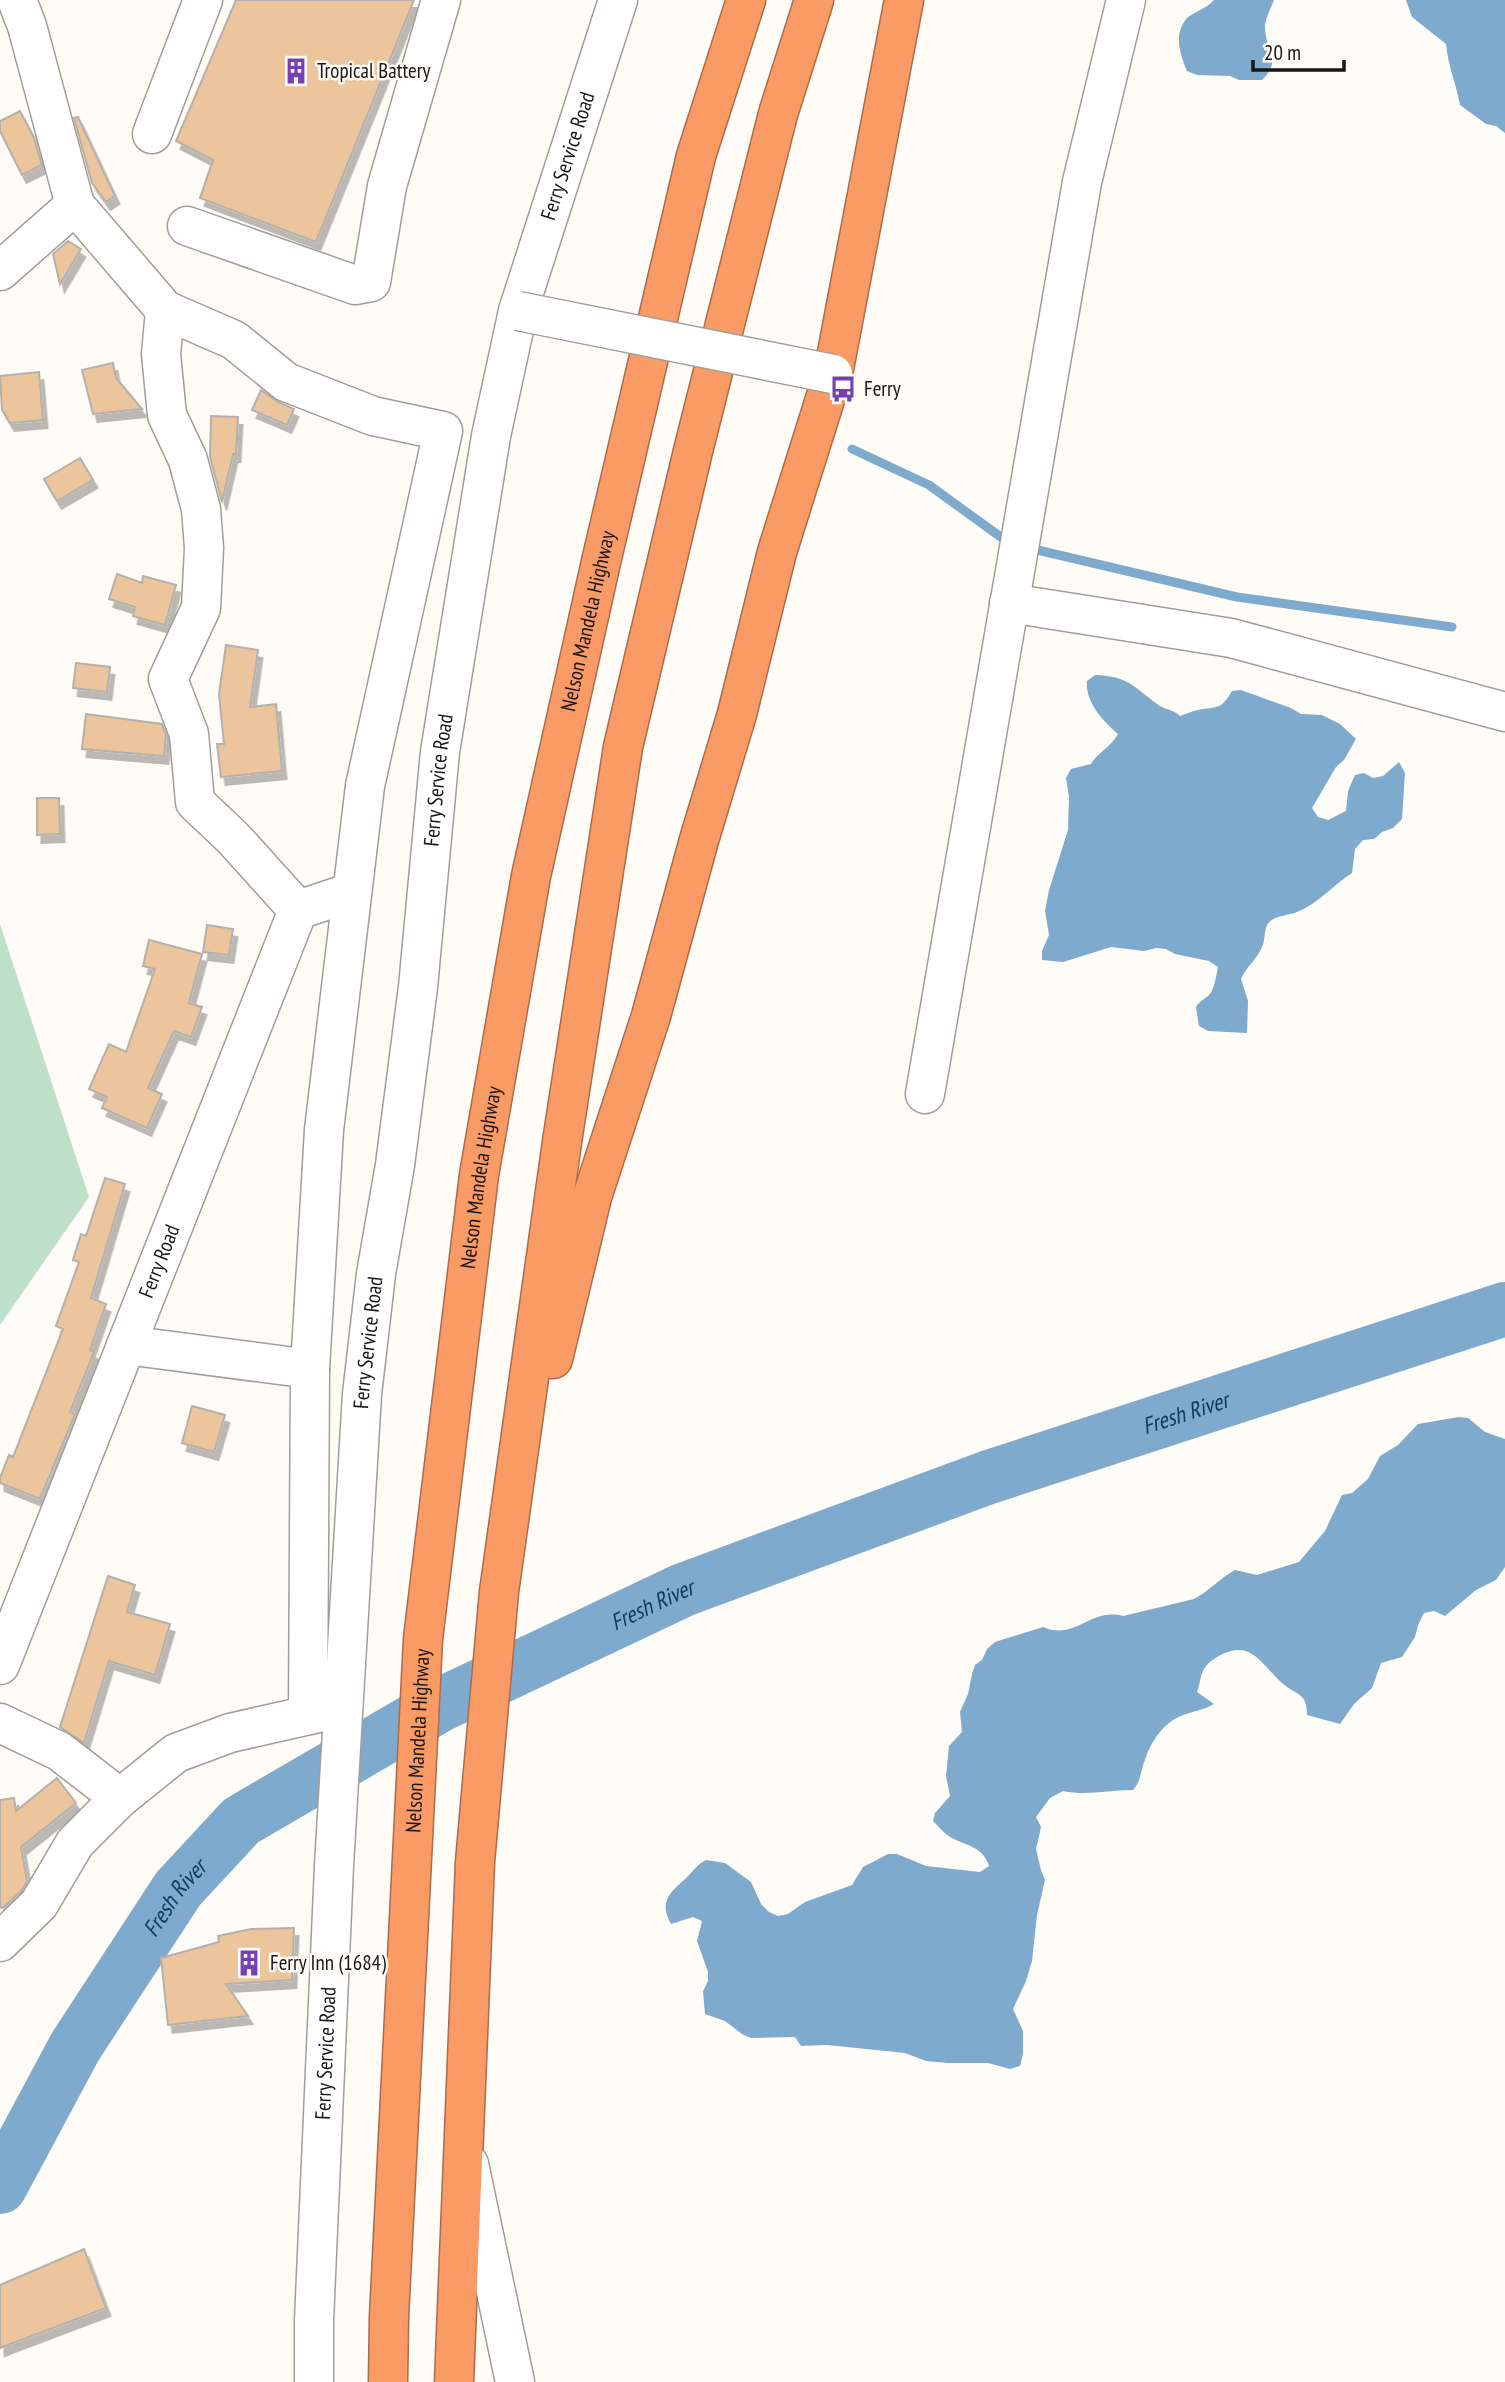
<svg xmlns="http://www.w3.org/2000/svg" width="1505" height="2382" font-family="'PT Sans Narrow',sans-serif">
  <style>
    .green { fill: #bee0c8 }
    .water { fill: #7eaacd }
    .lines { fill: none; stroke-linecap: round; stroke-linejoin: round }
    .stream { stroke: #7eaacd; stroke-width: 9 }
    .river { stroke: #7eaacd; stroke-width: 54 }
    .building { fill: #ecc59c; stroke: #b4b0ac; stroke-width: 2; filter: url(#shadow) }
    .minor-casing { stroke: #a19d99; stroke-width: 41 }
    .highway-casing { stroke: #ab6c49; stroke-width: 41 }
    .minor { stroke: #fff; stroke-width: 38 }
    .highway { stroke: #fa9a65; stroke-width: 38 }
    .minor-bridge-casing { stroke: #a19d99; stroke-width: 41; stroke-linecap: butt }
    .minor-bridge { stroke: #fff; stroke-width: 38 }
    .labels { text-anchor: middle; stroke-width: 5; stroke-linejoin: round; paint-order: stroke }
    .poi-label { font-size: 21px; fill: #181716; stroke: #fffbf6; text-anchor: start }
    .street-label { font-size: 21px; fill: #181716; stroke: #fffbf6 }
    .water-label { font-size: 23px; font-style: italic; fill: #083e61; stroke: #fffbf6 }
  </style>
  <defs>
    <filter id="shadow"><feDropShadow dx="4.5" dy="8" stdDeviation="0" flood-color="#0004"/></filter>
  </defs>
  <rect width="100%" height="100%" fill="#fffbf6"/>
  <path class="green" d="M 0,924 L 89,1197 L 0,1325 Z"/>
  <path class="water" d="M 1214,0 L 1274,0 C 1271,8 1265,19 1265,27 C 1265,50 1283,60 1262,80 L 1239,80 L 1230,76 L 1197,75 L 1187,71 C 1180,54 1173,34 1187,18 C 1192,13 1206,9 1214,0 Z
    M 1406,0 L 1505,0 L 1505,133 L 1496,126 L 1486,124 L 1460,105 C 1456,83 1448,66 1446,44 L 1412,17 Z
    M 1095,675 C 1130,676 1134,688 1160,706 C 1167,710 1174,710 1180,716 C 1186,714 1192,711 1198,710 C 1218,706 1220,711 1232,691 L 1241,690 L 1291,708 L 1301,714 L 1322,715 L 1340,724 L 1356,739 L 1344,760 L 1336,767 L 1312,808 L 1318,817 L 1328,820 L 1346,811 L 1348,791 L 1355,775 L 1364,773 L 1373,778 L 1383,776 L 1399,762 L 1405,773 L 1402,819 L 1393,828 L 1382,832 L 1374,839 L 1363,840 L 1355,849 L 1352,873 C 1333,885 1318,904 1297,912 C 1288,916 1273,915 1267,925 C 1264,931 1265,941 1262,947 C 1258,958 1246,967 1241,979 L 1248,1001 L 1247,1033 L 1208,1031 L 1199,1026 L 1196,1007 C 1200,1000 1204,1000 1209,995 C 1215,989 1216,975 1218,967 L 1209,961 L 1175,954 L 1166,949 L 1156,948 L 1144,951 L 1111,947 L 1063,962 L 1042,960 L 1042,951 L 1049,935 L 1045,911 L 1049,890 L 1068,830 L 1069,797 L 1066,778 L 1071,769 L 1091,764 C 1098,752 1111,747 1118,734 C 1103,721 1085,702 1087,681 Z
    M 1459,1417 L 1468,1418 L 1485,1432 L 1505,1439 L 1505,1567 L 1496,1580 L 1476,1590 L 1445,1616 L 1434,1611 L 1424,1613 L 1418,1625 L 1415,1637 L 1402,1657 L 1381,1663 L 1372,1688 L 1354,1704 L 1340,1724 L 1307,1715 C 1307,1692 1297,1696 1282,1683 C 1261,1664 1251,1638 1219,1656 C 1213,1659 1206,1664 1203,1671 C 1200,1677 1200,1685 1197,1692 L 1214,1704 C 1204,1710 1194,1711 1183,1715 C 1164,1722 1151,1741 1145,1760 C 1140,1771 1142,1780 1133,1790 C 1107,1790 1088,1796 1063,1791 L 1050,1798 L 1036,1817 L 1041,1827 L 1036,1849 L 1041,1870 L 1045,1880 L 1037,1915 L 1032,1961 L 1026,1981 L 1013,2009 L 1023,2031 L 1023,2054 L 1020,2066 L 1010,2069 L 988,2063 L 947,2063 L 926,2061 L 905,2053 L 827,2045 L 801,2046 L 795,2037 L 751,2038 L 742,2034 L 725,2021 L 705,2014 L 703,1991 L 708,1981 L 708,1972 L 697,1941 L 702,1921 L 693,1917 L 671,1924 C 659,1903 669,1893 684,1880 C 692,1873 696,1865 706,1860 L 725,1863 L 751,1882 L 761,1904 L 769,1912 L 778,1916 L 788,1914 L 805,1902 L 852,1885 L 863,1867 L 888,1854 L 897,1854 L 926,1866 L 980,1872 L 989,1866 C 983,1846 966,1846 950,1837 C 944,1833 938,1826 933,1821 L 935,1813 L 950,1796 L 946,1776 L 949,1746 L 962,1732 L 960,1712 L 968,1694 L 972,1674 L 975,1665 L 982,1660 L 987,1649 L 995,1642 L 1043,1627 C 1076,1641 1090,1607 1123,1616 L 1194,1599 C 1208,1592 1219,1579 1235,1570 L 1257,1575 L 1299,1562 L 1325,1531 L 1342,1495 L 1352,1493 L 1368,1479 L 1380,1456 L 1398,1445 L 1418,1424 Z"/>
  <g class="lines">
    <path class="stream" d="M 852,449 L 929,485 L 1009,543
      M 1029,548 L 1237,597 L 1452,627"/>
    <path class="river" id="s1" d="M 0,2187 L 75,2047 L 178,1889 L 241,1821 L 442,1704 L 683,1590 L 989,1477 L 1505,1309"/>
  </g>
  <path class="building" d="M 236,0 L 414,0 L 316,242 L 200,198 L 213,160 L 176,141 Z
    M 20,111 L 34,138 L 42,165 L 22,175 L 0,131 L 0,121 Z
    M 78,117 L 115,196 L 106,202 L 92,183 L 74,118 Z
    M 68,241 L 81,249 L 60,284 L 53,254 Z
    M 113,363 L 116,378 L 142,409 L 93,414 L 82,370 Z
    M 39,372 L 43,420 L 10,423 L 2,410 L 0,376 Z
    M 261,390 L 278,402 L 294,409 L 287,425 L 252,410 Z
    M 211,416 L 238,417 L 236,454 L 233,454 L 222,502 L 210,457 Z
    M 80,458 L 93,480 L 57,501 L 44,479 Z
    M 117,574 L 142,583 L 143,576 L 176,585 L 165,625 L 133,616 L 135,607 L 109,599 Z
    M 226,645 L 258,650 L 250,707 L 276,704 L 282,771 L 221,777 L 217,744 L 224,744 L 219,694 Z
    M 76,663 L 110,667 L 107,692 L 73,688 Z
    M 86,714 L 162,724 L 166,735 L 164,756 L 82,749 Z
    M 37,798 L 59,798 L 60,834 L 37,835 Z
    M 207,925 L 233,929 L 229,955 L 203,952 Z
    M 149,940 L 202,954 L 189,1003 L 202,1007 L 191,1037 L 174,1031 L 148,1088 L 162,1094 L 147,1128 L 102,1108 L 107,1097 L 89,1089 L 109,1044 L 126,1052 L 155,969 L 143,966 Z
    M 105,1178 L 125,1184 L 91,1298 L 106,1304 L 90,1350 L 94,1352 L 70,1412 L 75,1414 L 40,1499 L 0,1483 L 0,1478 L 9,1455 L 13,1457 L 63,1329 L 56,1326 L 79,1262 L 73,1260 L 81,1234 L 86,1236 Z
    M 192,1406 L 225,1415 L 214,1452 L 182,1443 Z
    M 108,1576 L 135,1585 L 127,1612 L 170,1624 L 155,1675 L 109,1661 L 84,1743 L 60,1727 Z
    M 57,1778 L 76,1803 L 21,1847 L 27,1881 L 22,1890 L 4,1907 L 0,1908 L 0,1800 L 14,1798 L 16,1811 Z
    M 294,1928 L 292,1980 L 226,1984 L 248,2016 L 168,2025 L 161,1958 L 219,1942 L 218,1936 L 251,1929 Z
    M 84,2249 L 106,2308 L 0,2348 L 0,2285 Z"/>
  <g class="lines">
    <g class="minor-casing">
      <g id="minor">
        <path d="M 17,0 L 27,26 L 75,205 L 165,310 L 234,340 L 286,382 L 373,416 L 443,431 L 365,786 L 324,1130 L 310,1369 L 308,1715"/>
        <path d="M 152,134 L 203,0"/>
        <path d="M 187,226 L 355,285 L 371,282 L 387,186 L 441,0"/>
        <path d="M 0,271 L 75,205"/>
        <path d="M 165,310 L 161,354 L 167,415 L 188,460 L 201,509 L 204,548 L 201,608 L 168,679 L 189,734 L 195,802 L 234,839 L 298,910"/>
        <path d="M 1009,603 L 1231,638 L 1505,712"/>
        <path d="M 925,1094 L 1082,182 L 1126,0"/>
        <path d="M 126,1345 L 310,1369"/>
        <path id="s2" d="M 0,1665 L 298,910 L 352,892"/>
        <path d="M 0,1723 L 59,1751 L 120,1798"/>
        <path d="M 0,1942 L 39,1904 L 75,1843 L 120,1798 L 176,1753 L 230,1733 L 332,1710"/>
        <path d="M 469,2164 L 515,2382"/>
        <path id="s3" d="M 314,2382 L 314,2321 L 334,1866 L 362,1394 L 376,1274 L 395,1165 L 418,987 L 440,752 L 491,436 L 518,311 L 618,0"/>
      </g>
    </g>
    <g class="highway-casing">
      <g id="highway">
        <path d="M 553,1359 L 592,1197 L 651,1016 L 699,840 L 737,714 L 777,552 L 833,374 L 904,0"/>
        <path id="s4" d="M 388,2382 L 389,2317 L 423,1639 L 479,1175 L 531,876 L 601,562 L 696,156 L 746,0"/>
        <path d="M 454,2382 L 475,1862 L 499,1592 L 562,1142 L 623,747 L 693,451 L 778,114 L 814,0"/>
      </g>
    </g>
    <use href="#minor" class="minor"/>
    <use href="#highway" class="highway"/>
    <g class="minor-bridge-casing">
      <path id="minor-bridge" d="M 518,311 L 833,374"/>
    </g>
    <use href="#minor-bridge" class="minor-bridge"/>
  </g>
  <defs>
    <g id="building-bare" transform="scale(2.1)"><path d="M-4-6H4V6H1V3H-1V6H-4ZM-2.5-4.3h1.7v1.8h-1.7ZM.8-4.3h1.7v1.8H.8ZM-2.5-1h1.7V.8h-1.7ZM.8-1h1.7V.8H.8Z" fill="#783fb5" stroke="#fffbf6" stroke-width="2.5" paint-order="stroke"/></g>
    <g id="bus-bare" transform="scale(2.1)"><path d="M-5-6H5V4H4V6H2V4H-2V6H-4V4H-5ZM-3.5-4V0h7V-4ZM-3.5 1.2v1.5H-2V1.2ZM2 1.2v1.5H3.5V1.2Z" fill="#783fb5" stroke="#fffbf6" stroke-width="2.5" paint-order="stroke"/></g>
  </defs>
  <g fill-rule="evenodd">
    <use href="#building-bare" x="296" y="71"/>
    <use href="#bus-bare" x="843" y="389"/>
    <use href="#building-bare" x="249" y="1963"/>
  </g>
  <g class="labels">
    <g class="poi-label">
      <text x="317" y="78">Tropical Battery</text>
      <text x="864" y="396">Ferry</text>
      <text x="270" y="1970">Ferry Inn (1684)</text>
    </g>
    <g class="street-label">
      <text dy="7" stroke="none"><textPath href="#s3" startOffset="2247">Ferry Service Road</textPath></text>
      <text dy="7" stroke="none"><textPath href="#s4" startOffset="1776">Nelson Mandela Highway</textPath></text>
      <text dy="7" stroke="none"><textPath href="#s3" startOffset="1608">Ferry Service Road</textPath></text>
      <text dy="7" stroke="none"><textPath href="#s4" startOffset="1209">Nelson Mandela Highway</textPath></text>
      <text dy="7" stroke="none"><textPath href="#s2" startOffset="434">Ferry Road</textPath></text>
      <text dy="7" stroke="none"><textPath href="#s3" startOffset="1041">Ferry Service Road</textPath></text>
      <text dy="7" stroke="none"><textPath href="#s4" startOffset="642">Nelson Mandela Highway</textPath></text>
      <text dy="7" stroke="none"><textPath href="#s3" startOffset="329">Ferry Service Road</textPath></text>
    </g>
    <g class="water-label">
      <text dy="8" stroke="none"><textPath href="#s1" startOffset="1472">Fresh River</textPath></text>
      <text dy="8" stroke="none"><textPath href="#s1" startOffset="905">Fresh River</textPath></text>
      <text dy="8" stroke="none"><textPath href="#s1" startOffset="338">Fresh River</textPath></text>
    </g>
  </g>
  <path d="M1253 60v10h91v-10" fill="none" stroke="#181716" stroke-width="3.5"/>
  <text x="1264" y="60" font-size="21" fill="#181716" stroke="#fffbf6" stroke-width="5" paint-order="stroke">20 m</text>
</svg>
